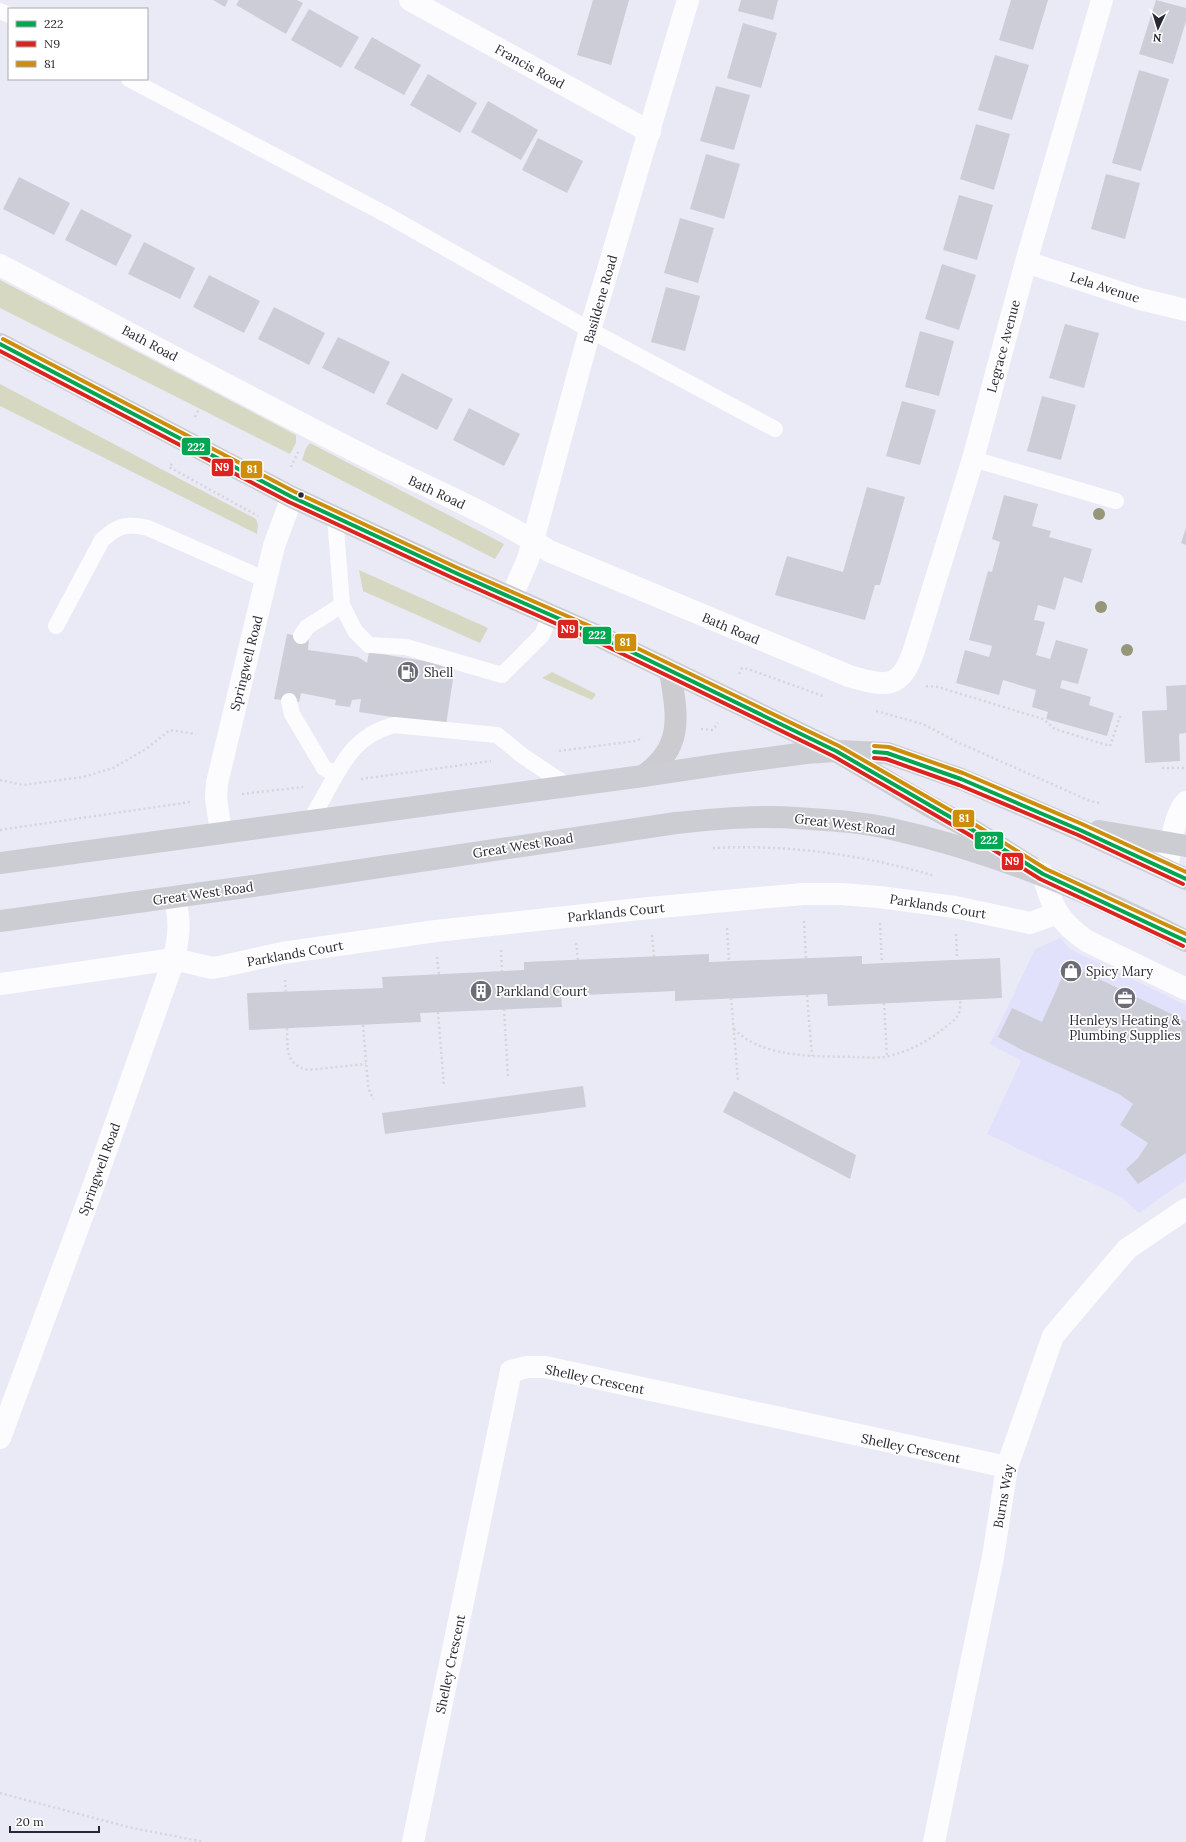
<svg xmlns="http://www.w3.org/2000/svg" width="1186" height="1842" font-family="Lora,serif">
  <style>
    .built { fill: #e2e1fb }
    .green { fill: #d7d8c1 }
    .building { fill: #cdcdd8 }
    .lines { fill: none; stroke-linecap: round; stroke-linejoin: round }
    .path { stroke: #d5d5d8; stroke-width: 2.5; stroke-dasharray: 2 3; stroke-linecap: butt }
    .service { stroke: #fcfcfe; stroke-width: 16 }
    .minor { stroke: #fcfcfe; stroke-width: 22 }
    .primary { stroke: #cbcbd0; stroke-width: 22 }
    .trunk { stroke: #ccccd3; stroke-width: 22 }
    .bus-1-casing { stroke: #fff; stroke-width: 7 }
    .bus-2-casing { stroke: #fff; stroke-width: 7 }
    .bus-3-casing { stroke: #fff; stroke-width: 7 }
    .bus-1 { stroke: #00a651; stroke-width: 4 }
    .bus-2 { stroke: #dc241f; stroke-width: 4 }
    .bus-3 { stroke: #ce8d0a; stroke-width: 4 }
    .tree { fill: #969678 }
    .bus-dot { fill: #282832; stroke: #fff; stroke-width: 1.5 }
    .labels { text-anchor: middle; stroke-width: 3.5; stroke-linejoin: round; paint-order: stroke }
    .street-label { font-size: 13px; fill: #282832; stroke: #fff }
    .poi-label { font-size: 13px; fill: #282832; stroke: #fff; text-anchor: start }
    .line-badge { stroke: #fff; stroke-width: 1.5 }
    .badge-label { font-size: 11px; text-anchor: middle; font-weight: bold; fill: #fff }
  </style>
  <rect width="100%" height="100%" fill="#eaeaf7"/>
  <path class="built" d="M 1060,938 L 1070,949 L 1186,1005 L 1186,1180 L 1139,1213 L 1121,1197 L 987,1134 L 1021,1061 L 990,1044 L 1035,949 Z"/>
  <path class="green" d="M 0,280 L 296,435 L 296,443 L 290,454 L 0,308 Z
    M 0,384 L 256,519 L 258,525 L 257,534 L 0,406 Z
    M 310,443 L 504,544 L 495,559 L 302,460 L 306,448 Z
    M 359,570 L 488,628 L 480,643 L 363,591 Z
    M 552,672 L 596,694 L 592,700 L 542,678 Z"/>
  <path class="building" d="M 213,0 L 228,0 L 225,7 Z
    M 239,0 L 297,0 L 303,3 L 286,34 L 236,5 Z
    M 593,0 L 629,0 L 611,65 L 577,55 Z
    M 741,0 L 778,0 L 773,20 L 738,11 Z
    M 1011,0 L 1048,0 L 1033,50 L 999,40 Z
    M 1156,0 L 1186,8 L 1186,21 L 1173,64 L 1139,54 Z
    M 309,9 L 359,37 L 341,68 L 291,40 Z
    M 743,23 L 777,33 L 761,88 L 727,78 Z
    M 372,37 L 421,65 L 404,95 L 354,68 Z
    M 995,55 L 1029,65 L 1012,120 L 978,110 Z
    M 1139,70 L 1169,79 L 1141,171 L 1112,163 Z
    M 428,74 L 477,103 L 460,133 L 410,105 Z
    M 716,86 L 750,95 L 734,150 L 700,141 Z
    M 488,101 L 538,130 L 521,160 L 471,132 Z
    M 976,124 L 1010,134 L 994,190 L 960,179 Z
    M 538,138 L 583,161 L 567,193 L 522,170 Z
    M 706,154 L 740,164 L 724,219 L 690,209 Z
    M 1106,174 L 1140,183 L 1125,239 L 1091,229 Z
    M 19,177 L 70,203 L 54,235 L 3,209 Z
    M 959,195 L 993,205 L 977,260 L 943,250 Z
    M 81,209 L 132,235 L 116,266 L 65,240 Z
    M 680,218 L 714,228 L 698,283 L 664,273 Z
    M 144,242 L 195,268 L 180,299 L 128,274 Z
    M 942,264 L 976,275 L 959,330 L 925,319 Z
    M 209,275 L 260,301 L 244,333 L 193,307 Z
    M 666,287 L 700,296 L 685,351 L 651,342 Z
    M 274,307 L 325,333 L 309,365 L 258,339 Z
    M 1065,324 L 1099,333 L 1084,388 L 1049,378 Z
    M 920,331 L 954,341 L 939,396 L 905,387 Z
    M 338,337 L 390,362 L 374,394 L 322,368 Z
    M 402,373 L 453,399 L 437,430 L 386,404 Z
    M 1042,396 L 1076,405 L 1061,460 L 1027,451 Z
    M 902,401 L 936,410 L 920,465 L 886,456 Z
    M 469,408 L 520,434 L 504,466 L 453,440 Z
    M 867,487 L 905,497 L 880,585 L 875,585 L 865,620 L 775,595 L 787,556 L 843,572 Z
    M 1004,495 L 1038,504 L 1032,526 L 1051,531 L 1049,537 L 1092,549 L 1082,583 L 1064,577 L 1055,610 L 1038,605 L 1034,620 L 1045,622 L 1036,655 L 1050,659 L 1056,640 L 1088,649 L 1078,684 L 1062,680 L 1060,688 L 1091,697 L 1089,705 L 1114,713 L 1107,736 L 1046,719 L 1048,712 L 1032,707 L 1036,690 L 1003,680 L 999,695 L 956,683 L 965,650 L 989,657 L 992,646 L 969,640 L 988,571 L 992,572 L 1000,542 L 992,539 Z
    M 1186,528 L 1186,545 L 1181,543 Z
    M 287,634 L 309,637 L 308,650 L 358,657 L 367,663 L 369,652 L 455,666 L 446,725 L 359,712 L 361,699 L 352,700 L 350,707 L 335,705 L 336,700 L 301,693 L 299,702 L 274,699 Z
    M 1186,685 L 1186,733 L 1179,734 L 1180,761 L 1145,763 L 1142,711 L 1167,710 L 1166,686 Z
    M 709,954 L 709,962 L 862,956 L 862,964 L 1000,958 L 1002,998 L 828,1006 L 827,994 L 675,1001 L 675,991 L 561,996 L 562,1007 L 420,1013 L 421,1022 L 249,1030 L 247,993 L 383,988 L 382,977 L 524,970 L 524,962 Z
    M 1068,964 L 1186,1021 L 1186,1153 L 1138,1184 L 1126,1169 L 1138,1158 L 1148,1143 L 1120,1125 L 1133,1104 L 1119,1094 L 1024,1051 L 998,1037 L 1012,1008 L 1042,1022 Z
    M 583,1086 L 586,1107 L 385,1134 L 382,1113 Z
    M 734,1091 L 856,1155 L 850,1179 L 723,1112 Z"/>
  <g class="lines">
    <path class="path" d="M 195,417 L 203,401
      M 172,464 L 169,467 L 258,516
      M 291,467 L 298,452
      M 739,674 L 742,668 L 748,669 L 823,696
      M 926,686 L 938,687 L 1043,719 L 1055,729 L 1110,746 L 1121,714
      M 876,711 L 923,724 L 955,741 L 1090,801 L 1100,803
      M 701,729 L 713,730 L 718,723
      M 559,751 L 635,741 L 643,738
      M 1162,768 L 1186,768
      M 361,779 L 491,761
      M 0,780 L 23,785 L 83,777 L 113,768 L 146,749 L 170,730 L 196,734
      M 242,794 L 303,787
      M 0,830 L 190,802
      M 713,848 C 788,844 864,855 935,876
      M 804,921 L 806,958
      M 880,923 L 882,963
      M 727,928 L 729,961
      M 956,934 L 957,959
      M 652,935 L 654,957
      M 576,943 L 578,960
      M 501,950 L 502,971
      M 437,957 L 439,974
      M 285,980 L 286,992
      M 807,995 L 812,1056
      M 731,998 L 738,1080
      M 884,1003 L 887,1057
      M 504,1009 L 508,1077
      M 438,1012 L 444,1086
      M 363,1025 L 368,1085 L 370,1093 L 374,1099
      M 287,1028 C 288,1048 284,1064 308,1070 L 366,1064
      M 734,1029 C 764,1059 816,1056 856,1057 C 866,1057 879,1059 889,1056 C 909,1051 927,1042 943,1029 C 956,1018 961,1018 960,1000
      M 0,1793 L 128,1827 L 204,1842"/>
    <path class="service" d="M 0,11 L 9,15
      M 129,79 L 387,215 L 590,330 L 775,429
      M 973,459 L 1116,501
      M 335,517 L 342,605 L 355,631 L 369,645 L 406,647 L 502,675 L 542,635 L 550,616
      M 56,626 L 102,540 C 118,525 127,523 148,528 L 266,580
      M 301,636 L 307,627 L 342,605
      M 289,701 L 292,714 L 324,768 L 335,774
      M 309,821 C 336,783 343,738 394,725 L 497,735 L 523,756 L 568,786"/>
    <path class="minor" d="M 410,0 L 650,132
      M 1026,262 L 1140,299 L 1186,310
      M 0,265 C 118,327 235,390 353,450 C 418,484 488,511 549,551 L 849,676 C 886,687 901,690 914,650 L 973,459 L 1026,262 L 1102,0
      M 511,598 L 528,559 L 590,330 L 688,0
      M 221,832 L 216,798 L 217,783 L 274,546 L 292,497
      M 1167,871 C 1170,852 1173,815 1186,802
      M 1043,874 C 1051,906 1059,922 1087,941 L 1186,989
      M 0,984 L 174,959 L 212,968 L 224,966 L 282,953 L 436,931 L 649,908 L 803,894 L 841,894 L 879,897 L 955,907 L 1030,923 L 1058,913
      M 0,1438 L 96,1179 L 174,959 C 179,936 181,921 174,897
      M 413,1842 L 511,1371 L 527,1367 L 545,1367 L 1007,1467
      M 934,1842 L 993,1557 L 1007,1467 L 1053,1336 L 1127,1249 L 1186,1209"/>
    <path class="primary" d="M 0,344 L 292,497 L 458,574 L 605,639 L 836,751 L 929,806 L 971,829 L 1030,866
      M 643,776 C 685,747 677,715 670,671"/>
    <path class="trunk" d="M 1099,831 L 1186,846
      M 0,863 L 643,776 L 723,764 L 806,753 L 836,751 L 887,753 L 961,779 L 1080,830 L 1186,879
      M 0,921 L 253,886 L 676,823 C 716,819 757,815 797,818 C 829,820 864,822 896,830 C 998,853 1093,893 1186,941"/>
    <g class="bus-1-casing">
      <path id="bus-1" d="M 0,344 L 292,497 L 458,574 L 605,639 L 836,751 L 971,829 L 1043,874 L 1186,941
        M 874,752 L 887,753 L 961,779 L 1080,830 L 1186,879"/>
    </g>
    <g class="bus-2-casing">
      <path id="bus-2" d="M 0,351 L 289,502 L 455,579 L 602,644 L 833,756 L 968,834 L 1040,879 L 1183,946
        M 874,758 L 886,759 L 959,785 L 1078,835 L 1183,884"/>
    </g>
    <g class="bus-3-casing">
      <path id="bus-3" d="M 3,339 L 295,492 L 460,569 L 608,634 L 839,746 L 974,824 L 1046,869 L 1186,934
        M 874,746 L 889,747 L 963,773 L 1082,824 L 1186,872"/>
    </g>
    <use href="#bus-1" class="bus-1"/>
    <use href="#bus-2" class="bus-2"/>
    <use href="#bus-3" class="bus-3"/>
  </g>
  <g class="tree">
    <circle cx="1099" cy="514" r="6"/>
    <circle cx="1101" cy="607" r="6"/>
    <circle cx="1127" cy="650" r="6"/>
  </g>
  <defs>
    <g id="fuel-disc" transform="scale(1.15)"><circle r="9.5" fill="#6c6c77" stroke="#fff"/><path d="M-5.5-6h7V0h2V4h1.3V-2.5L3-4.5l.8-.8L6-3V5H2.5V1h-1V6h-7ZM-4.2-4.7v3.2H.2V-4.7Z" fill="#fff"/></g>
    <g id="shop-disc" transform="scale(1.15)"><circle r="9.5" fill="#6c6c77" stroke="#fff"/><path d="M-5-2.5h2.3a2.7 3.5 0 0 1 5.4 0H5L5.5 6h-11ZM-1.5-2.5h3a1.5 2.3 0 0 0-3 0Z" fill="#fff"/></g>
    <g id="building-disc" transform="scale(1.15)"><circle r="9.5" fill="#6c6c77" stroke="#fff"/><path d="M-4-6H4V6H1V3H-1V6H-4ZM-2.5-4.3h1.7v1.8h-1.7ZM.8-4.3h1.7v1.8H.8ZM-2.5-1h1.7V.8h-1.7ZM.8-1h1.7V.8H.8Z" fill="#fff"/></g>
    <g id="office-disc" transform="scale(1.15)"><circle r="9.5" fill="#6c6c77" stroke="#fff"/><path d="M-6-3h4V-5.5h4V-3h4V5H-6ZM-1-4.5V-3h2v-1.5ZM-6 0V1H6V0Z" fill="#fff"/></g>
  </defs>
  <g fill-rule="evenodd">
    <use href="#fuel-disc" x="408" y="672"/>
    <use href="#shop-disc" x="1071" y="971"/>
    <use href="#building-disc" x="481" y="991"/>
    <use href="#office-disc" x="1125" y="998"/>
  </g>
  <circle class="bus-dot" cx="301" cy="495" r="3.5"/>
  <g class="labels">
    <g class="street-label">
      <text transform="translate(530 66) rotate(29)" y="5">Francis Road</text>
      <text transform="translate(1105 287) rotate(18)" y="5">Lela Avenue</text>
      <text transform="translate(600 299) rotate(-74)" y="5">Basildene Road</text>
      <text transform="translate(150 343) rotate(28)" y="5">Bath Road</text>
      <text transform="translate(1003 346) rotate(-75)" y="5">Legrace Avenue</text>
      <text transform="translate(437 492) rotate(25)" y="5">Bath Road</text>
      <text transform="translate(731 628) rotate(23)" y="5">Bath Road</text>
      <text transform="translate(246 663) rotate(-76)" y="5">Springwell Road</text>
      <text transform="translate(845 824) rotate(7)" y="5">Great West Road</text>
      <text transform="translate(523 845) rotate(-9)" y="5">Great West Road</text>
      <text transform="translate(203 893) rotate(-8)" y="5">Great West Road</text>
      <text transform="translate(938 906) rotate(9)" y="5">Parklands Court</text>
      <text transform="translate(616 912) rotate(-6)" y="5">Parklands Court</text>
      <text transform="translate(295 953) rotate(-10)" y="5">Parklands Court</text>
      <text transform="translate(99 1169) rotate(-70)" y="5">Springwell Road</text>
      <text transform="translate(595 1379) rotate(12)" y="5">Shelley Crescent</text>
      <text transform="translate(911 1448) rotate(12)" y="5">Shelley Crescent</text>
      <text transform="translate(1003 1496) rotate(-80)" y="5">Burns Way</text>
      <text transform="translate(450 1664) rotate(-78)" y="5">Shelley Crescent</text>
    </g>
    <g class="poi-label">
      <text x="424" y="677">Shell</text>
      <text x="1086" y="976">Spicy Mary</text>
      <text x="496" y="996">Parkland Court</text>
      <text x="1125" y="1025" text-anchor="middle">Henleys Heating &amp;<tspan x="1125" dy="15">Plumbing Supplies</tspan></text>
    </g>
  </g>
  <g class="line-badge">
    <rect x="181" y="437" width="30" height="19" rx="4" fill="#00a651"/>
    <rect x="211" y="458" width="23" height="19" rx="4" fill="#dc241f"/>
    <rect x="240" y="460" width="23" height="19" rx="4" fill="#ce8d0a"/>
    <rect x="557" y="619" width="22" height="20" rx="4" fill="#dc241f"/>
    <rect x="582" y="626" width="30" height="19" rx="4" fill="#00a651"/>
    <rect x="614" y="633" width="23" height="19" rx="4" fill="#ce8d0a"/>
    <rect x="952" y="809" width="23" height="19" rx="4" fill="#ce8d0a"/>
    <rect x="974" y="831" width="30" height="19" rx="4" fill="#00a651"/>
    <rect x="1001" y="852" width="23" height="19" rx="4" fill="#dc241f"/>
  </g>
  <g class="badge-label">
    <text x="196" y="451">222</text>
    <text x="222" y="471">N9</text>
    <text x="252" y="473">81</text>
    <text x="568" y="633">N9</text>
    <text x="597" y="639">222</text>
    <text x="625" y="646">81</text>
    <text x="964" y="822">81</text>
    <text x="989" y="844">222</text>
    <text x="1012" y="865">N9</text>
  </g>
  <rect x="8" y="8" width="140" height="72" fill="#ffffff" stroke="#a9a9ad"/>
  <rect x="16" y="21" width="20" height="6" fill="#00a651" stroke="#a9a9ad"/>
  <text x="44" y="28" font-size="12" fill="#282832">222</text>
  <rect x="16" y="41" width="20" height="6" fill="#dc241f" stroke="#a9a9ad"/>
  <text x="44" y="48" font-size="12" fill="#282832">N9</text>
  <rect x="16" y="61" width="20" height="6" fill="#ce8d0a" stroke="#a9a9ad"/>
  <text x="44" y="68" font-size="12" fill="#282832">81</text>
  <g transform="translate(1158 28) rotate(184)" stroke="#ffffff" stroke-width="3" paint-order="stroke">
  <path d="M0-3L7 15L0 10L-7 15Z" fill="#282832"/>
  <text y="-6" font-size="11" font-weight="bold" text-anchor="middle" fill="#282832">N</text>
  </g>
  <path d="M10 1826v6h89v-6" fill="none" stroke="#282832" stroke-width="2"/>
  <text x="16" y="1826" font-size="12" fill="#282832" stroke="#ffffff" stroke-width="3" paint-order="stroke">20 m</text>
</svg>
